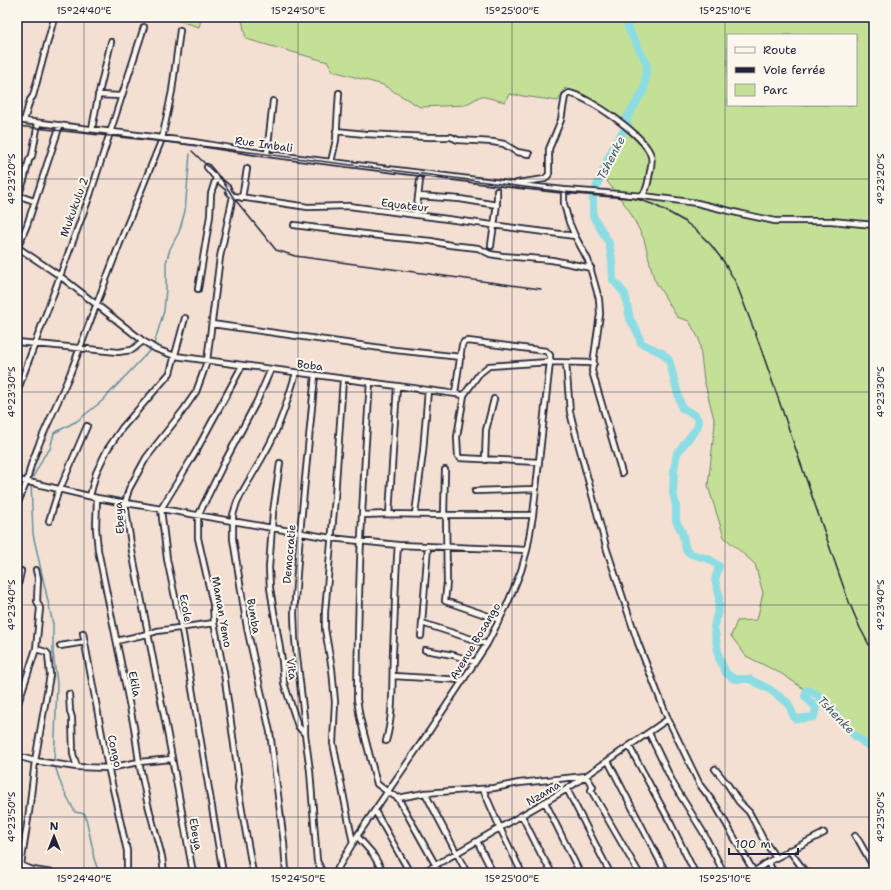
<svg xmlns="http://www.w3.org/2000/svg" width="891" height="890" font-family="'Shantell Sans',sans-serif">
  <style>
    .green { fill: #c4e097; stroke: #738169; fill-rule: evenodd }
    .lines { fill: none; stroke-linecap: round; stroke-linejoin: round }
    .stream { stroke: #6292a0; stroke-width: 1.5 }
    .river { stroke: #8cdde3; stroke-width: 8 }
    .street-casing { stroke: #22223b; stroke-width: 8 }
    .street { stroke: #fbf7ec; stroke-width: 4.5 }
    .rail { stroke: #22223b; stroke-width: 1.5 }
    .ticks { fill: none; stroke: #22223b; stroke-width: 1; stroke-opacity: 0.45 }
    .labels { text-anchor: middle; stroke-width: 4; stroke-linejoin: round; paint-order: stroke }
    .street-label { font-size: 11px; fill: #22223b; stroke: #fbf7ec }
    .water-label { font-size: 12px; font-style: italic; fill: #425a6d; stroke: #fbf7ec }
    .neatline { fill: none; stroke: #22223b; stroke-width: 1.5 }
    .ticks-label { font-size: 10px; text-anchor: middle; fill: #22223b }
  </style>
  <rect width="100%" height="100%" fill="#f3e0d2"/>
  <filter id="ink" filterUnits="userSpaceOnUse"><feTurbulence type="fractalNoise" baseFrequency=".025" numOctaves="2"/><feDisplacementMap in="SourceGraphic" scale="8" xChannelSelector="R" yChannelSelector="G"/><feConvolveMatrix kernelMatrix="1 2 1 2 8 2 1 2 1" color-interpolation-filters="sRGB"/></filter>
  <g filter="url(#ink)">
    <path class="green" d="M 165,17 L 202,17 L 199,27 Z
      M 228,17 L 874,17 L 874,756 L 847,724 L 810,693 L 782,674 L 746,656 L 731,636 L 737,621 L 757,620 L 763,593 L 755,564 L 724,537 L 708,486 L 715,423 L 704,380 L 699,339 L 689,321 L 677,317 L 654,279 L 644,239 L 629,210 L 603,176 L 624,131 L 612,112 L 565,88 L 558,101 L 509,94 L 505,102 L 481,96 L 465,105 L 420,107 L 383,85 L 333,71 L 328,62 L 246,39 L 242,20 ZM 728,35 L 856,35 L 856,105 L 728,105 Z"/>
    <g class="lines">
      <path class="stream" d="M 99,873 C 97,865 92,858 93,850 L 85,814 L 75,812 L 62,787 L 54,763 L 57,683 L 53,652 L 53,624 L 33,534 L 31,481 L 44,456 L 50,449 L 54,433 L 77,421 L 102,401 L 153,347 L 164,311 L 166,289 L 166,263 L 170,249 L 179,232 L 185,211 L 190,154"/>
      <path class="river" d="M 595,190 C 604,168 613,143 628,125 L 626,119 L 644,90 L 647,64 L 628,28 L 627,17
        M 593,198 L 593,216 L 609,243 L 612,260 L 613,280 L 625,294 L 630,319 L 637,331 L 641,343 L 662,353 L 669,360 L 679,398 L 682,408 L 695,415 L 699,422 L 697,428 L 677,453 L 674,470 L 673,493 L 676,505 L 676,521 L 682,532 L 686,550 L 691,554 L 709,559 L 719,566 L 715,580 L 719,594 L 719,606 L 714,626 L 719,658 L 726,673 L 734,679 L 749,679 L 769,689 L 788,703 L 795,719 L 814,717 L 816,708 L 805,696 L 807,690 L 817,694 L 854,735 L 874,750"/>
      <g class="street-casing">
        <path id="street" d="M 17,26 L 19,17
          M 98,95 L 121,96
          M 17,120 L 193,142 L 267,154 L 509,184 L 564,190 L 644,196
          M 24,121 L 30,100 L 33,96 L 53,22
          M 92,129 L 98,97 L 111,42
          M 336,131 L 365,134 L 429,137 L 451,137 L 458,140 L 493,142 L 504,144 L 517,152 L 529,154
          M 267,154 L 273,101
          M 331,162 L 336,140 L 339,93
          M 517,183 L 545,179 L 549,174 L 549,149 L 561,120 L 565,96 L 569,93 C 589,97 646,136 651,156 C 653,162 650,171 649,177 C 648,183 647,190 643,194 L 644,196 L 697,203 L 742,214 L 775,221 L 831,221 L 874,225
          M 564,190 L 564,204 L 569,222 L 575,236 L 588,260 L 599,299 L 600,314 L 592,371 L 622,473
          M 17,195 L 34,201
          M 233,196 L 308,207 L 349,206 L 575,236
          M 418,196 L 460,199 L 497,205
          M 242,198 L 247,169
          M 17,199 L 24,180 L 29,160 L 32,156 L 38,123
          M 416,215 L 420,180
          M 294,225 L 388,237 L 431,241 L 450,245 L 478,248 L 490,254 L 502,256 L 552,260 L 591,268
          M 491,246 C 493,227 498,210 497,191
          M 17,247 L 60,276 L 143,341
          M 17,249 L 27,225 L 60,125
          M 198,289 L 210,216 L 211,194 L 216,178
          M 212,324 L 395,350 L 461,357
          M 17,342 L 118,352 L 132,350 L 143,341 L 156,349 L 175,356 L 464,395 L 479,374 L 489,366 L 550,362 L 594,363
          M 566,363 L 570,412 L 573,424 L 607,550 L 638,643 L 668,719 L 700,785 L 716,806 L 754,872
          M 343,379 L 335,497 L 325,612 L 325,629 L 332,669 L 335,702 L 333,743 L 353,843
          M 370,382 C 362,488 358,594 357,699 L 360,718 L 377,784 L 388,792 L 398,798 L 425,793 L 494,788 L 519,783 L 586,776 L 593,787 L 591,790 L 639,873
          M 17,392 L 90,195 L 144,27
          M 464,395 L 457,437 L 458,456 L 460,458 L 539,462
          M 485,460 L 486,430 L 494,399
          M 280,463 L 273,512 L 269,568 L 270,588 L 282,661 L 284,683 L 298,726 L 305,734 L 310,771 L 317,861 L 323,873
          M 17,480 L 33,483 L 97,498 L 331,538 L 398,545 L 527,550
          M 60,489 L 87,426
          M 475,491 L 536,489
          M 90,496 L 96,473 L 107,450 L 122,428 L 170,373 L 185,318
          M 97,498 L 96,528 L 98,550 L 134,727 L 139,762 L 147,801 L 162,857 L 164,873
          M 17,505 L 27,481 L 31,465 L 39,444 L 70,374 L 123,235 L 162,139 L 172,91 L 180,30
          M 389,514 L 397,386
          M 415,514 L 423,452 L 428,390
          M 363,515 L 389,514 L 444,515 L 533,515
          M 444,515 L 445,470
          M 446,515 L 447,582 L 445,601 L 500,620
          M 49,521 L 59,489
          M 17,590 L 21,571
          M 422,623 L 487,644
          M 83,633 L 107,762 L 127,851 L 127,873
          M 421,636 L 428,546
          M 117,641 C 130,637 144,636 157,631 L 214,623
          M 60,646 L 85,642
          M 425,650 L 453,655 L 475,662
          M 393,676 L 462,680
          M 69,694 L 70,711 L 72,718 L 73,754 L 77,767
          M 17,706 L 36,649 L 40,608 L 37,601 L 38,578 L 36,570
          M 649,733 L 674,785 L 703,832 L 724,873
          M 305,734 L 305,726 L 295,639 L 294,613 L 300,533 L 315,375
          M 386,741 C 394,713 392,681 393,652 C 395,616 395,580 398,545
          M 629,746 L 670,822 L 695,873
          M 17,756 L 35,761 L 77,767 L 109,768 L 139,762 L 172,759
          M 608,761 L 666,873
          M 715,769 L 728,785 L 739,802 L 749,812 L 754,821 L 763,839 L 776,858
          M 483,789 L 500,828 L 522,873
          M 567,789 L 610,873
          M 425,793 L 467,873
          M 398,798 L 440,873
          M 545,802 L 580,873
          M 375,811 L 410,873
          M 522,816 L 541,854 L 552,873
          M 357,836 L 372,853 L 384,873
          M 855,836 L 859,841 L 874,868
          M 477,841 L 493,873
          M 789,850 L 806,873
          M 768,862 L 774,873
          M 17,864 L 33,870 L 52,873
          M 21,865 L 29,812 L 35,761 L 50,675 L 48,654 L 46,652 L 36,649
          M 193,873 L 168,736 L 132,551 L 125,503 L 129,489 L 146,458 L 182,412 L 196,392 L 203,373 L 207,361 L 220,257 L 233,196 L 229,192 L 228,188 L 216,178 L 207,167
          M 223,873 L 183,635 L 167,559 L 161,509 L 195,453 L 242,366
          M 253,873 L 238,788 L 239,780 L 224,673 L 214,623 L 213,604 L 198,538 L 198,516 L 223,465 L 257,401 L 271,369
          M 286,873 L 284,843 L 270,732 L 247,628 L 233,539 L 233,515 L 237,502 C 246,484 257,468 266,451 C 280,426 288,399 296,373
          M 335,873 L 357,836 L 430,730 L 487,644 L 507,605 L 521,571 L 527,550 L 533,515 L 550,362 L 550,355 L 546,351 L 468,341 L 464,342 L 462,345 L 455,393
          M 422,873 L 567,789 L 668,719
          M 752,873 L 768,862 L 824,833"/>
      </g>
      <use href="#street" class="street"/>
      <path class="rail" d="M 17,126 L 193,145 L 564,192 L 615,196 L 637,199 L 652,204 L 668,212 L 684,221 L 697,231 L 711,245 L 724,262 L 736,283 L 759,343 L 847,597 L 860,628 L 874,654
        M 192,151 L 222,180 L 233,197 L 276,250 L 295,256 L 541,289"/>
    </g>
  </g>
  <path class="ticks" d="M 84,17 L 84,873M 298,17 L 298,873M 512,17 L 512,873M 725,17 L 725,873M 17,179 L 874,179M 17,392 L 874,392M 17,605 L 874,605M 17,817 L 874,817"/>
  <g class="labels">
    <g class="street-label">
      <text transform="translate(264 144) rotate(8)" y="4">Rue Imbali</text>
      <text transform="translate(405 205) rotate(7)" y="4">Equateur</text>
      <text transform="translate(74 207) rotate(-70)" y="4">Mukukulu 2</text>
      <text transform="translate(310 365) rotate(7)" y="4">Boba</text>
      <text transform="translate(119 518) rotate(-94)" y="4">Ebeya</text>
      <text transform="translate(289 554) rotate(-85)" y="4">Democratie</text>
      <text transform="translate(186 608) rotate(79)" y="4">Ecole</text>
      <text transform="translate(222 612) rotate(80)" y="4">Maman Yemo</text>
      <text transform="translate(254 616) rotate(80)" y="4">Bumba</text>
      <text transform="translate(475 641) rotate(-59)" y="4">Avenue Bosango</text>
      <text transform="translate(292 669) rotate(82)" y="4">Vita</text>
      <text transform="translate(135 684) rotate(79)" y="4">Ekila</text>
      <text transform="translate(115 751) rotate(78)" y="4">Congo</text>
      <text transform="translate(543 793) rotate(-31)" y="4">Nzama</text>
      <text transform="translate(196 834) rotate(80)" y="4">Ebeya</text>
    </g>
    <g class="water-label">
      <text transform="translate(611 158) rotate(-63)" y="4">Tshenke</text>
      <text transform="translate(836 715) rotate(46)" y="4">Tshenke</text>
    </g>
  </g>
  <rect width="891" height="890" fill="none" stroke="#fbf7ec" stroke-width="44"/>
  <rect x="727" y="34" width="130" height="72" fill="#fbf7ec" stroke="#a4a2a5"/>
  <rect x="735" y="47" width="20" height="6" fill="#fbf7ec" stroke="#a4a2a5"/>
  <text x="763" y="54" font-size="12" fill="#22223b">Route</text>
  <rect x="735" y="67" width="20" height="6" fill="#22223b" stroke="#a4a2a5"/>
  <text x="763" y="74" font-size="12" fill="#22223b">Voie ferrée</text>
  <rect x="735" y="84" width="20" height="12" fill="#c4e097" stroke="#a4a2a5"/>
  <text x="763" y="94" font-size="12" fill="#22223b">Parc</text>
  <g transform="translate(54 836)" stroke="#fbf7ec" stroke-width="3" paint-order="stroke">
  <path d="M0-3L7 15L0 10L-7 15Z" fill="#22223b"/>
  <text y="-6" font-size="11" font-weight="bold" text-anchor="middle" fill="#22223b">N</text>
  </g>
  <path d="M729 848v6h69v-6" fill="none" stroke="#22223b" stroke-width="2"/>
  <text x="735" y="848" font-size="12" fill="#22223b" stroke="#fbf7ec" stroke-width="3" paint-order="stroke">100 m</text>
  <rect x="22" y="22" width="847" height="846" class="neatline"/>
  <g class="ticks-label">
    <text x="84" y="14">15°24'40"E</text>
    <text x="298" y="14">15°24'50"E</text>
    <text x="512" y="14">15°25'00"E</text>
    <text x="725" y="14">15°25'10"E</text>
    <text transform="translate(11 179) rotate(-90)" y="4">4°23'20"S</text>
    <text transform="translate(880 179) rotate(-90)" y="4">4°23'20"S</text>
    <text transform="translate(11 392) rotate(-90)" y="4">4°23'30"S</text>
    <text transform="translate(880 392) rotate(-90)" y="4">4°23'30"S</text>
    <text transform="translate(11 605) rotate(-90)" y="4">4°23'40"S</text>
    <text transform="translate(880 605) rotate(-90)" y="4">4°23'40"S</text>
    <text transform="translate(11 817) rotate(-90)" y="4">4°23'50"S</text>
    <text transform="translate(880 817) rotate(-90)" y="4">4°23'50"S</text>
    <text x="84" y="882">15°24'40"E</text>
    <text x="298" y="882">15°24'50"E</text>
    <text x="512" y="882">15°25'00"E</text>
    <text x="725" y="882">15°25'10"E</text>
  </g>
</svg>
